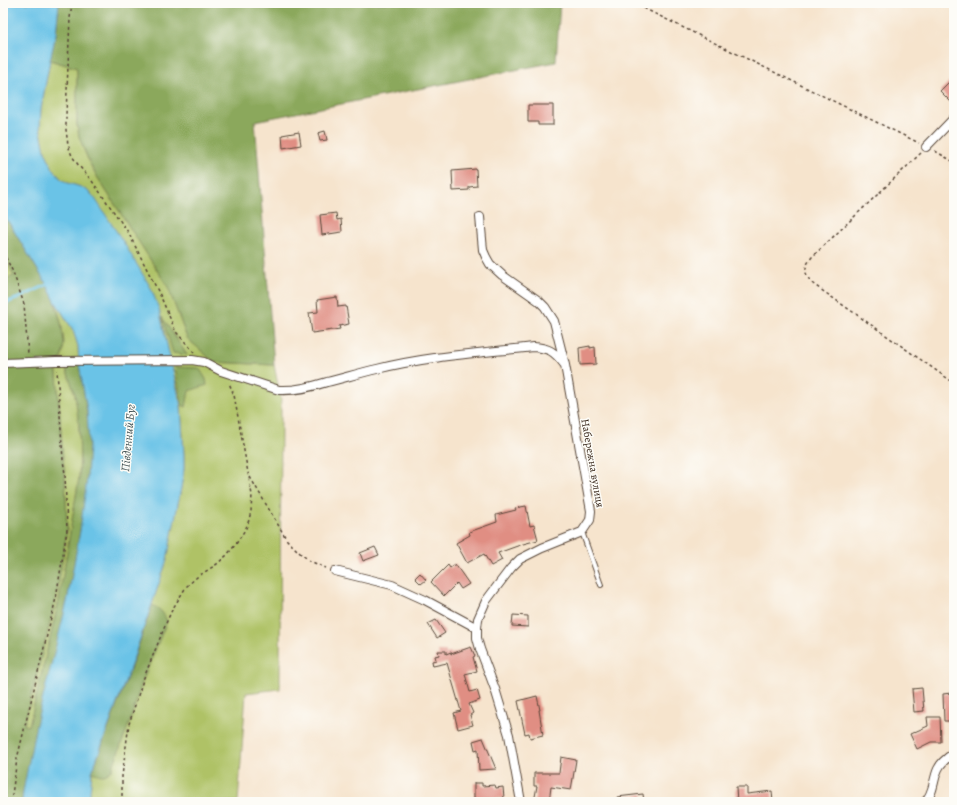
<svg xmlns="http://www.w3.org/2000/svg" width="957" height="805" font-family="Alegreya,serif">
  <style>
    .green { fill: #afc266; stroke: #757642 }
    .forest { fill: #8ba85b; stroke: #63693c }
    .water { fill: #6ac3e7; stroke: #527682 }
    .lines { fill: none; stroke-linecap: round; stroke-linejoin: round }
    .stream { stroke: #6ac3e7; stroke-width: 3 }
    .building { fill: #e08e83 }
    .service-casing { stroke: #574638; stroke-width: 6 }
    .minor-casing { stroke: #574638; stroke-width: 10 }
    .path { stroke: #574638; stroke-width: 1.5; stroke-dasharray: 3 3; stroke-linecap: butt }
    .service { stroke: #fff; stroke-width: 4 }
    .minor { stroke: #fff; stroke-width: 8 }
    .labels { text-anchor: middle; stroke-width: 3; stroke-linejoin: round; paint-order: stroke }
    .street-label { font-size: 11px; fill: #3b2a1e; stroke: #fdfcf7 }
    .water-label { font-size: 12px; font-style: italic; fill: #49585a; stroke: #fdfcf7 }
  </style>
  <rect width="100%" height="100%" fill="#fdfcf7"/>
  <filter id="ink" filterUnits="userSpaceOnUse"><feTurbulence type="fractalNoise" baseFrequency=".025" numOctaves="2"/><feDisplacementMap in="SourceGraphic" scale="8" xChannelSelector="R" yChannelSelector="G"/><feConvolveMatrix kernelMatrix="1 2 1 2 8 2 1 2 1" color-interpolation-filters="sRGB"/></filter>
  <filter id="wash" filterUnits="userSpaceOnUse"><feTurbulence type="fractalNoise" baseFrequency=".012" numOctaves="4" result="noise"/><feDisplacementMap in="SourceGraphic" scale="16" xChannelSelector="R" yChannelSelector="G"/><feGaussianBlur stdDeviation="0.9" result="paint"/><feColorMatrix in="noise" values="0 0 0 0 0 0 0 0 0 0 0 0 0 0 0 0 0 1.4 0 .05"/><feComposite in="paint" operator="in"/></filter>
  <g filter="url(#wash)">
    <rect width="100%" height="100%" fill="#f6e4cd"/>
    <path class="green" d="M 50,60 L 77,68 L 77,125 L 84,150 L 90,164 L 98,178 L 168,287 L 187,338 L 214,362 L 274,365 L 281,400 L 280,689 L 246,693 L 238,802 L 89,802 L 92,772 L 134,657 L 167,560 L 181,488 L 184,469 L 184,455 L 181,406 L 159,309 L 89,192 L 81,187 L 68,183 L 61,179 L 53,169 L 45,151 L 40,127 L 41,109 Z
      M 3,252 L 14,276 L 3,280 Z
      M 55,301 L 73,330 L 78,346 L 79,364 L 65,366 C 68,375 73,385 75,395 C 80,421 80,451 79,478 L 59,600 L 29,726 L 24,725 L 56,599 L 67,530 L 65,474 L 63,460 L 56,361 L 60,361 C 67,339 61,323 55,301 Z"/>
    <path class="forest" d="M 59,3 L 560,3 L 556,62 L 255,121 L 274,365 L 214,362 L 187,338 L 168,287 L 98,178 L 90,164 L 79,137 L 77,125 L 77,68 L 50,60 L 56,34 Z
      M 3,213 L 47,285 L 55,301 L 61,323 L 64,342 L 63,352 L 60,361 L 56,361 L 63,460 L 65,474 L 67,530 L 56,599 L 24,725 L 29,726 L 59,600 L 79,478 L 80,461 L 79,426 L 75,394 L 65,365 L 79,364 C 84,391 89,418 89,445 C 89,485 81,526 74,565 C 60,641 41,717 23,792 L 22,802 L 3,802 L 3,280 L 14,276 L 3,252 Z
      M 162,317 L 187,355 L 173,353 Z
      M 175,367 L 199,368 L 206,379 L 207,385 L 189,391 L 186,407 L 182,405 Z
      M 152,605 C 160,609 163,612 167,621 L 143,680 L 129,724 L 112,769 C 105,778 101,775 92,772 L 135,656 Z"/>
    <path class="water" d="M 3,3 L 59,3 L 56,34 L 50,60 L 41,109 L 40,127 L 45,151 L 53,169 L 61,179 L 68,183 L 81,187 L 89,192 L 94,197 L 124,243 L 151,288 L 159,309 L 181,406 L 184,455 L 184,469 L 181,488 L 167,560 L 134,657 L 92,772 L 89,802 L 22,802 L 23,792 L 36,725 L 67,602 L 80,531 L 87,479 L 89,446 L 87,410 L 79,364 L 78,346 L 73,330 L 55,301 L 47,285 L 3,213 Z"/>
    <g class="lines">
      <path class="stream" d="M 3,304 L 19,298 L 51,283"/>
    </g>
    <g id="blocks">
      <path class="building" d="M 954,77 L 954,105 L 940,91 Z
        M 528,105 L 553,105 L 553,125 L 538,125 L 538,122 L 528,122 Z
        M 325,131 L 327,140 L 320,141 L 318,133 Z
        M 299,132 L 301,145 L 283,148 L 282,135 Z
        M 476,169 L 477,186 L 469,187 L 469,190 L 453,191 L 452,171 Z
        M 336,213 L 337,220 L 341,219 L 342,232 L 322,235 L 320,215 Z
        M 337,297 L 338,307 L 346,306 L 349,324 L 339,326 L 340,329 L 312,333 L 309,313 L 318,312 L 317,300 Z
        M 590,346 L 590,348 L 595,347 L 596,364 L 580,365 L 579,348 Z
        M 526,506 L 530,526 L 534,525 L 538,540 L 523,544 L 498,553 L 502,560 L 491,566 L 484,554 L 467,563 L 456,543 L 470,535 L 469,532 L 497,522 L 496,515 L 516,510 L 515,508 Z
        M 375,547 L 379,555 L 363,561 L 360,553 Z
        M 455,564 L 469,584 L 461,589 L 457,583 L 444,596 L 431,582 L 448,565 L 450,568 Z
        M 420,573 L 426,580 L 421,584 L 415,578 Z
        M 513,615 L 528,616 L 528,627 L 512,626 Z
        M 436,620 L 445,633 L 437,638 L 428,624 Z
        M 471,647 L 475,656 L 473,657 L 477,671 L 465,674 L 470,692 L 477,690 L 480,700 L 469,704 L 473,713 L 470,715 L 473,725 L 458,729 L 454,713 L 461,711 L 447,663 L 433,666 L 432,661 L 436,660 L 435,656 L 439,655 L 438,651 L 446,651 L 446,654 L 451,652 L 451,654 Z
        M 922,688 L 924,711 L 914,712 L 912,689 Z
        M 951,693 L 952,721 L 944,721 L 943,694 Z
        M 537,696 L 540,710 L 539,710 L 543,735 L 530,738 L 529,733 L 525,734 L 518,701 Z
        M 927,717 L 940,717 L 941,742 L 931,742 L 917,749 L 910,734 L 928,726 Z
        M 483,738 L 496,769 L 479,770 L 478,749 L 475,750 L 473,741 Z
        M 561,757 L 576,760 L 571,790 L 551,787 L 549,802 L 534,802 L 537,786 L 534,786 L 534,773 L 559,773 Z
        M 474,783 L 482,783 L 482,786 L 495,785 L 496,788 L 503,787 L 504,798 L 489,799 L 474,799 Z
        M 736,787 L 747,787 L 747,794 L 772,791 L 773,802 L 737,802 Z
        M 643,794 L 644,802 L 617,802 L 617,797 Z"/>
    </g>
  </g>
  <g filter="url(#ink)">
    <use href="#blocks" fill-opacity="0" stroke="#574638" stroke-width="1"/>
    <g class="lines">
      <g class="service-casing">
        <path id="service" d="M 582,532 L 601,585"/>
      </g>
      <g class="minor-casing">
        <path id="minor" d="M 926,147 L 954,118
          M 480,217 L 483,250 L 486,257 L 490,264 L 502,275 L 539,301 L 545,307 L 554,321 L 565,365 L 591,511 L 590,520 L 582,532 L 542,548 L 520,559 L 511,568 L 492,593 L 486,601 L 478,619 L 477,628 L 477,638 L 480,649 L 495,689 L 509,735 L 521,802
          M 3,363 L 56,361 L 192,360 L 204,362 L 221,371 L 279,390 C 296,391 311,387 327,382 C 343,378 360,373 377,369 C 428,356 481,353 533,347 C 549,348 554,351 564,364
          M 335,571 L 392,585 L 425,600 L 477,628
          M 925,802 C 934,793 933,780 938,769 C 941,762 948,757 954,753"/>
      </g>
      <path class="path" d="M 72,3 L 70,18 L 69,41 L 66,115 L 66,130 L 68,145 L 72,156 L 79,166 L 92,181 L 128,232 L 160,295 L 176,332 L 194,352
        M 633,3 L 919,143
        M 935,151 L 954,162
        M 921,153 L 812,257 C 803,268 804,274 813,284 L 954,383
        M 3,252 L 13,272 L 24,304 L 28,354
        M 250,477 L 287,540 L 301,554 L 310,561 L 326,568
        M 11,802 L 17,759 L 56,598 L 67,530 L 65,474 L 63,460 L 57,370
        M 122,802 L 122,776 L 129,724 L 143,680 L 167,621 L 172,610 L 186,587 L 197,577 L 217,564 L 227,555 L 236,544 L 246,528 L 249,520 L 251,511 L 252,495 L 234,395 L 229,383"/>
      <use href="#service" class="service"/>
      <use href="#minor" class="minor"/>
    </g>
  </g>
  <g class="labels">
    <g class="street-label">
      <text transform="translate(593 463) rotate(80)" y="4">Набережна вулиця</text>
    </g>
    <g class="water-label">
      <text transform="translate(128 438) rotate(-85)" y="4">Південний Буг</text>
    </g>
  </g>
  <rect width="957" height="805" fill="none" stroke="#fdfcf7" stroke-width="16"/>
</svg>
